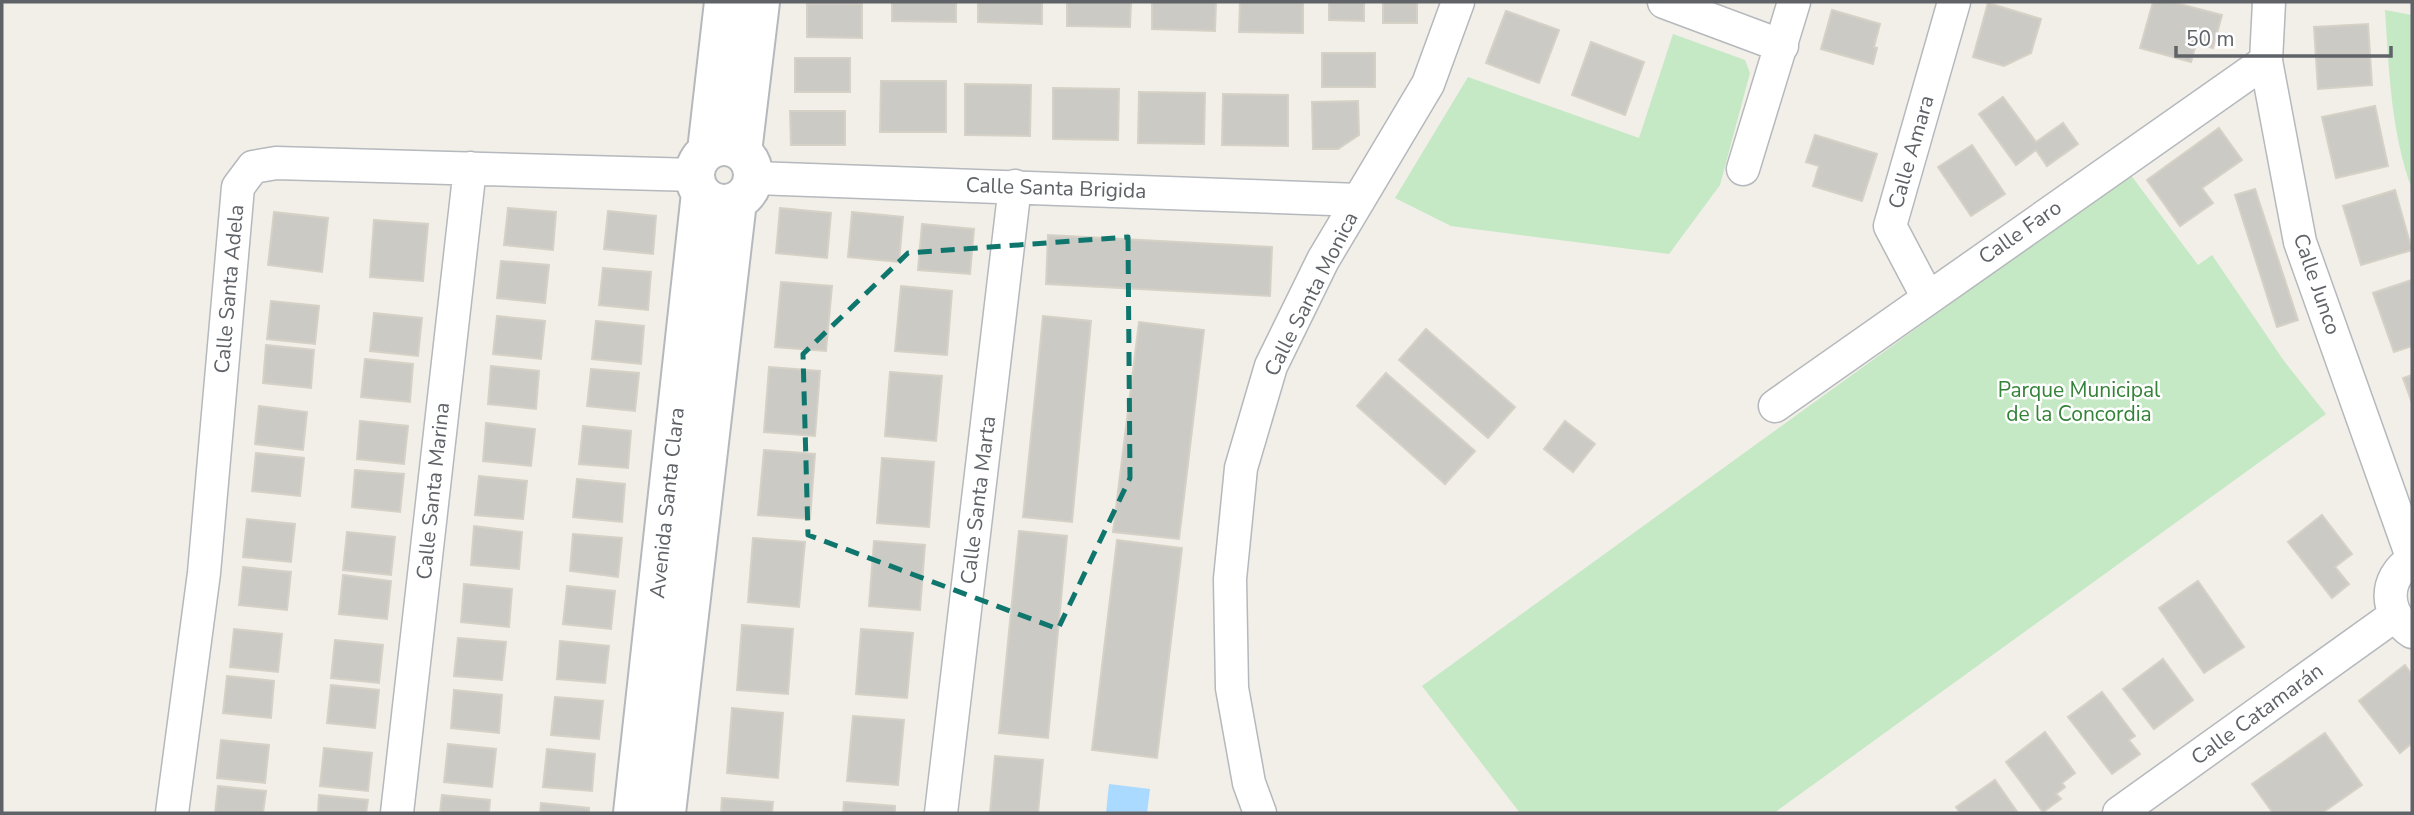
<svg xmlns="http://www.w3.org/2000/svg" width="2414" height="815" font-family="'Nunito Sans',sans-serif">
  <style>
    .green { fill: #c5e8c5 }
    .water { fill: #aadaff }
    .building { fill: #cccac5; stroke: #d6d1c6; stroke-width: 2 }
    .lines { fill: none; stroke-linecap: round; stroke-linejoin: round }
    .minor-casing { stroke: #b5b8bc; stroke-width: 35 }
    .tertiary-casing { stroke: #b5b8bc; stroke-width: 42 }
    .minor { stroke: #fff; stroke-width: 32 }
    .tertiary { stroke: #fff; stroke-width: 38 }
    .marked { fill: none; stroke: #0f766e; stroke-width: 5; stroke-dasharray: 14 9; stroke-linejoin: round }
    .labels { text-anchor: middle; stroke-width: 5; stroke-linejoin: round; paint-order: stroke }
    .street-label { font-size: 21px; fill: #5f6368; stroke: #fff }
    .park-label { font-size: 21px; fill: #348238; stroke: #fff }
  </style>
  <rect width="100%" height="100%" fill="#f1efe8"/>
  <path class="green" d="M 2385,10 L 2412,15 L 2412,189 C 2391,133 2389,70 2385,10 Z
    M 1673,34 L 1745,60 L 1750,73 L 1720,185 L 1669,254 L 1451,226 L 1395,198 L 1468,77 L 1639,138 Z
    M 2130,174 L 2198,265 L 2212,255 L 2284,361 L 2326,414 L 1774,813 L 1520,813 L 1422,686 Z"/>
  <path class="water" d="M 1109,784 L 1150,789 L 1147,813 L 1106,813 Z"/>
  <path class="building" d="M 892,2 L 956,2 L 956,22 L 892,21 Z
    M 978,2 L 1042,2 L 1042,24 L 978,22 Z
    M 1067,2 L 1131,2 L 1130,27 L 1067,26 Z
    M 1152,2 L 1216,2 L 1215,31 L 1152,29 Z
    M 1240,2 L 1303,2 L 1303,33 L 1239,32 Z
    M 1329,2 L 1364,2 L 1364,21 L 1329,20 Z
    M 1383,2 L 1417,2 L 1417,23 L 1383,23 Z
    M 2153,2 L 2172,2 L 2222,15 L 2213,48 L 2196,44 L 2191,62 L 2140,48 Z
    M 1988,3 L 2041,19 L 2031,53 L 2004,66 L 1973,57 Z
    M 807,4 L 862,4 L 862,38 L 807,37 Z
    M 1832,10 L 1880,24 L 1874,47 L 1877,48 L 1873,64 L 1821,49 Z
    M 1506,11 L 1559,30 L 1539,83 L 1486,63 Z
    M 2368,24 L 2372,85 L 2318,89 L 2314,27 Z
    M 1591,42 L 1644,62 L 1625,115 L 1572,95 Z
    M 1322,53 L 1375,53 L 1375,87 L 1322,87 Z
    M 795,58 L 850,58 L 850,92 L 795,92 Z
    M 881,81 L 946,81 L 946,132 L 880,132 Z
    M 965,84 L 1031,85 L 1030,136 L 965,135 Z
    M 1053,88 L 1119,89 L 1118,140 L 1053,139 Z
    M 1139,92 L 1205,93 L 1204,144 L 1138,143 Z
    M 1223,94 L 1288,95 L 1288,146 L 1222,145 Z
    M 2003,97 L 2036,142 L 2063,123 L 2078,144 L 2047,166 L 2036,150 L 2016,165 L 1979,114 Z
    M 1358,101 L 1359,135 L 1338,149 L 1313,149 L 1312,102 Z
    M 2375,106 L 2388,166 L 2336,178 L 2322,117 Z
    M 790,111 L 845,111 L 845,145 L 791,145 Z
    M 2219,128 L 2242,160 L 2202,188 L 2213,203 L 2180,226 L 2147,180 Z
    M 1815,135 L 1877,154 L 1862,201 L 1813,186 L 1819,166 L 1806,162 Z
    M 1972,145 L 2005,194 L 1971,216 L 1938,167 Z
    M 2255,189 L 2298,320 L 2277,327 L 2235,195 Z
    M 2395,190 L 2412,250 L 2361,265 L 2343,206 Z
    M 508,208 L 556,212 L 553,250 L 504,245 Z
    M 780,208 L 831,213 L 827,258 L 776,253 Z
    M 608,211 L 656,216 L 653,254 L 604,249 Z
    M 274,212 L 328,218 L 322,272 L 268,265 Z
    M 852,212 L 903,217 L 899,262 L 848,257 Z
    M 374,220 L 428,224 L 423,281 L 370,277 Z
    M 922,224 L 974,229 L 970,274 L 918,270 Z
    M 1048,235 L 1272,247 L 1270,296 L 1046,284 Z
    M 501,261 L 549,265 L 545,303 L 497,298 Z
    M 603,268 L 651,272 L 648,310 L 599,305 Z
    M 2412,280 L 2412,346 L 2394,352 L 2373,293 Z
    M 781,282 L 832,286 L 826,351 L 775,347 Z
    M 901,286 L 952,291 L 947,355 L 895,351 Z
    M 271,301 L 319,306 L 315,344 L 267,339 Z
    M 374,313 L 422,318 L 418,356 L 370,351 Z
    M 497,316 L 545,321 L 541,359 L 493,354 Z
    M 1043,316 L 1091,321 L 1072,522 L 1023,517 Z
    M 596,321 L 644,326 L 641,364 L 592,359 Z
    M 1139,322 L 1204,330 L 1179,539 L 1113,532 Z
    M 1426,329 L 1515,407 L 1488,438 L 1399,360 Z
    M 266,345 L 314,350 L 311,388 L 263,383 Z
    M 365,359 L 413,364 L 410,402 L 361,397 Z
    M 491,366 L 539,371 L 536,409 L 488,404 Z
    M 769,367 L 820,371 L 815,436 L 764,432 Z
    M 591,369 L 639,373 L 635,411 L 587,406 Z
    M 890,372 L 942,376 L 936,441 L 885,436 Z
    M 1386,373 L 1475,451 L 1445,484 L 1357,406 Z
    M 2412,375 L 2412,403 L 2403,378 Z
    M 259,406 L 307,412 L 303,450 L 255,444 Z
    M 360,421 L 408,426 L 404,464 L 357,459 Z
    M 1565,421 L 1595,444 L 1573,472 L 1544,449 Z
    M 486,423 L 535,429 L 531,466 L 483,461 Z
    M 583,426 L 631,431 L 628,468 L 579,464 Z
    M 764,450 L 815,454 L 810,519 L 758,515 Z
    M 256,453 L 304,458 L 300,496 L 252,491 Z
    M 882,458 L 934,462 L 929,527 L 877,523 Z
    M 355,470 L 404,474 L 400,512 L 352,507 Z
    M 479,476 L 527,481 L 523,519 L 475,515 Z
    M 577,479 L 625,484 L 622,522 L 573,517 Z
    M 2322,515 L 2352,554 L 2335,567 L 2349,584 L 2332,598 L 2288,542 Z
    M 247,519 L 295,524 L 291,562 L 243,557 Z
    M 474,526 L 522,532 L 519,569 L 471,565 Z
    M 1019,531 L 1067,536 L 1048,738 L 999,733 Z
    M 347,532 L 395,537 L 391,575 L 343,570 Z
    M 573,534 L 622,538 L 618,577 L 570,571 Z
    M 753,538 L 805,542 L 799,607 L 748,602 Z
    M 1117,540 L 1182,548 L 1157,758 L 1092,750 Z
    M 874,541 L 925,545 L 920,610 L 869,606 Z
    M 243,567 L 291,572 L 287,610 L 239,605 Z
    M 343,575 L 391,581 L 387,619 L 339,614 Z
    M 2198,581 L 2244,647 L 2204,673 L 2159,608 Z
    M 464,584 L 512,589 L 509,627 L 461,622 Z
    M 567,586 L 615,591 L 611,629 L 563,624 Z
    M 742,625 L 793,629 L 788,694 L 737,690 Z
    M 234,629 L 282,634 L 278,672 L 230,667 Z
    M 861,629 L 913,633 L 907,698 L 856,694 Z
    M 458,638 L 506,642 L 502,680 L 454,676 Z
    M 335,640 L 383,645 L 379,683 L 331,678 Z
    M 560,641 L 609,646 L 605,683 L 557,679 Z
    M 2163,659 L 2193,700 L 2154,729 L 2123,689 Z
    M 2405,665 L 2412,675 L 2412,743 L 2400,753 L 2359,701 Z
    M 227,676 L 274,681 L 271,718 L 223,713 Z
    M 331,685 L 379,690 L 375,728 L 327,723 Z
    M 454,690 L 502,695 L 499,733 L 451,728 Z
    M 2102,692 L 2135,736 L 2129,740 L 2140,754 L 2112,774 L 2068,717 Z
    M 555,697 L 603,701 L 599,739 L 551,735 Z
    M 732,708 L 783,713 L 778,778 L 727,773 Z
    M 853,716 L 904,720 L 898,785 L 847,781 Z
    M 2045,732 L 2075,773 L 2062,783 L 2065,787 L 2056,794 L 2061,799 L 2043,812 L 2006,762 Z
    M 2325,733 L 2362,785 L 2322,813 L 2273,813 L 2252,784 Z
    M 221,740 L 269,745 L 265,783 L 217,778 Z
    M 448,744 L 496,749 L 492,787 L 444,782 Z
    M 324,748 L 372,753 L 368,791 L 320,786 Z
    M 547,749 L 595,754 L 592,791 L 543,787 Z
    M 995,756 L 1043,760 L 1038,813 L 990,813 Z
    M 1995,780 L 2018,813 L 1960,813 L 1956,807 Z
    M 218,786 L 266,791 L 263,813 L 215,813 Z
    M 319,795 L 368,800 L 366,813 L 318,813 Z
    M 442,795 L 490,800 L 489,813 L 440,813 Z
    M 722,798 L 773,802 L 772,813 L 721,813 Z
    M 844,802 L 895,806 L 895,813 L 843,813 Z
    M 541,803 L 589,808 L 589,813 L 540,813 Z"/>
  <g class="lines">
    <g class="minor-casing">
      <path id="minor" d="M 1664,2 L 1782,46
        M 2269,2 L 2266,61 L 2300,242 L 2412,557
        M 1743,169 L 1794,2
        M 753,178 L 1359,200
        M 1927,296 L 1890,226 L 1954,2
        M 1775,406 L 2266,61
        M 2412,560 C 2383,579 2384,613 2412,632
        M 172,813 L 204,573 L 238,187 L 253,167 L 276,163 L 695,175
        M 397,813 L 470,168
        M 941,813 L 1015,186
        M 1260,813 L 1249,783 L 1232,688 L 1230,579 L 1241,468 L 1271,366 L 1323,260 L 1428,84 L 1458,2
        M 2119,813 L 2394,616"/>
    </g>
    <g class="tertiary-casing">
      <path id="tertiary" d="M695 175a29 29 0 1 1 58 0a29 29 0 1 1-58 0Z
        M 707,151 L 724,2
        M 742,152 L 760,2
        M 633,813 L 701,193
        M 666,813 L 737,201"/>
    </g>
    <use href="#minor" class="minor"/>
    <use href="#tertiary" class="tertiary"/>
  </g>
  <path class="marked" d="M 1128,237 L 1130,478 L 1058,629 L 808,535 L 803,354 L 908,253 Z"/>
  <g class="labels">
    <g class="street-label">
      <text transform="translate(1911 152) rotate(-74)" y="7">Calle Amara</text>
      <text transform="translate(1056 188) rotate(2)" y="7">Calle Santa Brigida</text>
      <text transform="translate(2020 232) rotate(-35)" y="7">Calle Faro</text>
      <text transform="translate(2317 284) rotate(71)" y="7">Calle Junco</text>
      <text transform="translate(229 289) rotate(-85)" y="7">Calle Santa Adela</text>
      <text transform="translate(1311 294) rotate(-63)" y="7">Calle Santa Monica</text>
      <text transform="translate(433 491) rotate(-84)" y="7">Calle Santa Marina</text>
      <text transform="translate(978 500) rotate(-83)" y="7">Calle Santa Marta</text>
      <text transform="translate(667 503) rotate(-84)" y="7">Avenida Santa Clara</text>
      <text transform="translate(2257 714) rotate(-36)" y="7">Calle Catamarán</text>
    </g>
    <g class="park-label">
      <text x="2079" y="397">Parque Municipal<tspan x="2079" dy="24">de la Concordia</tspan></text>
    </g>
  </g>
  <rect width="2414" height="815" fill="none" stroke="#5f6368" stroke-width="7"/>
  <path d="M2176 46v10h215v-10" fill="none" stroke="#5f6368" stroke-width="3.5"/>
  <text x="2186" y="46" font-size="21" fill="#5f6368" stroke="#ffffff" stroke-width="5" paint-order="stroke">50 m</text>
</svg>
